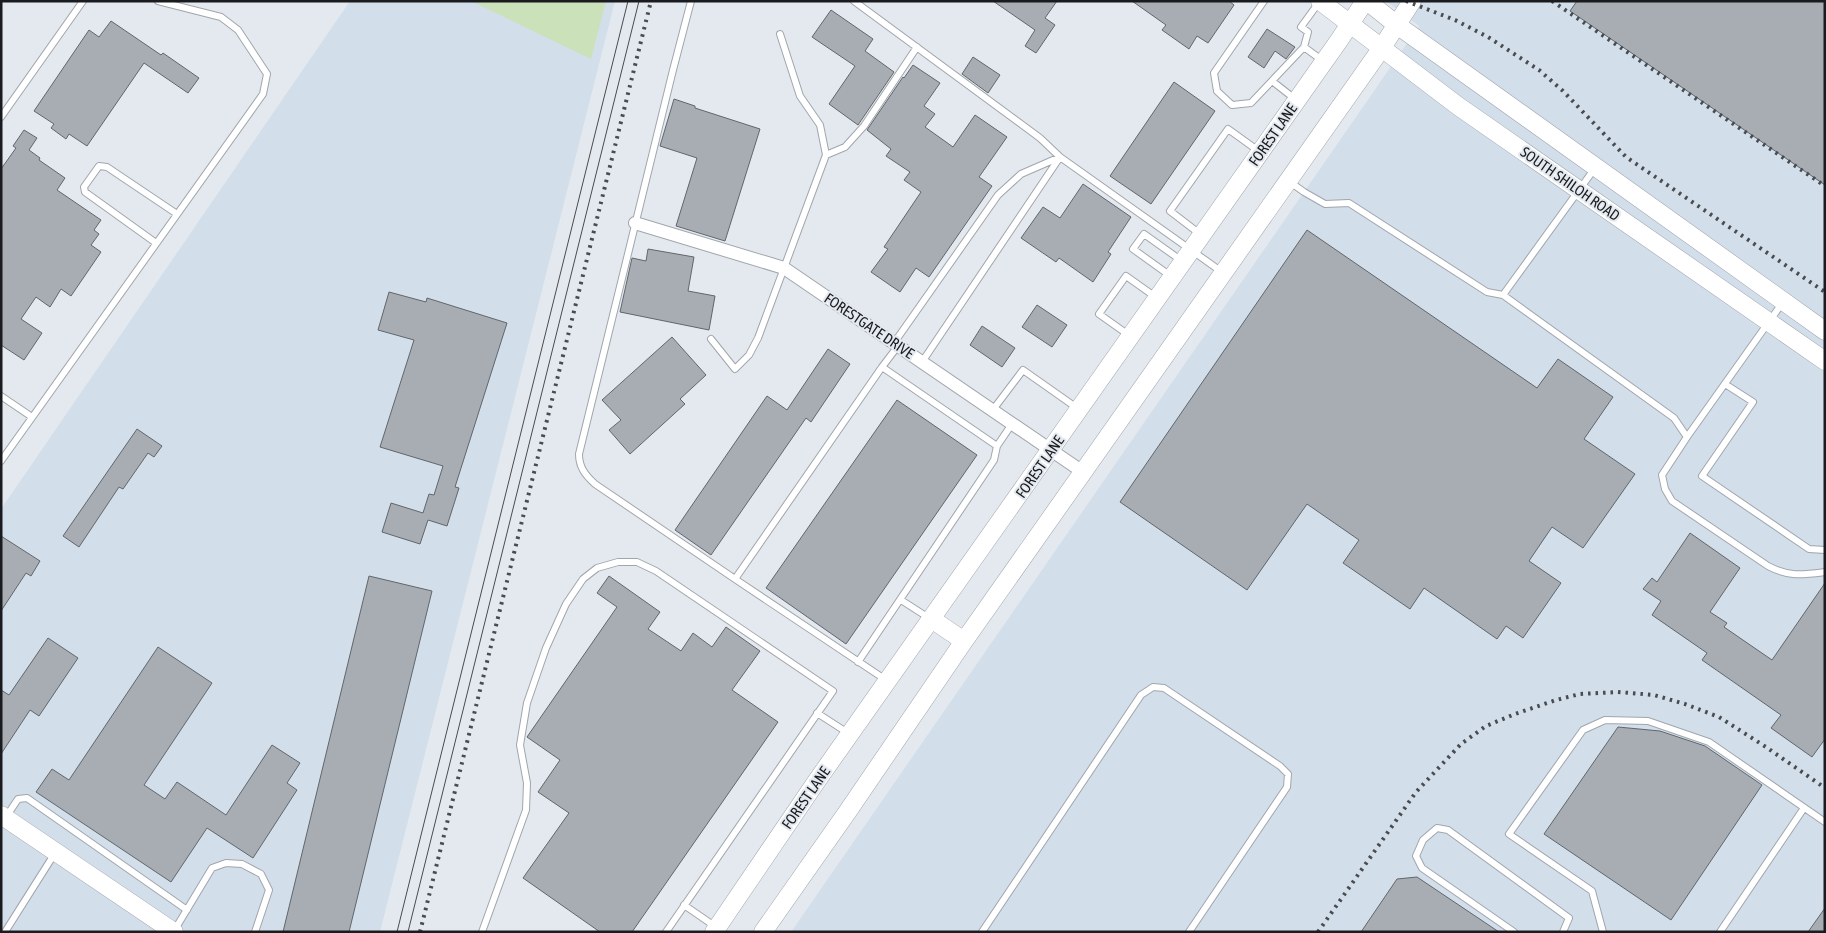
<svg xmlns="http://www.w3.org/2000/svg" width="1826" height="933" font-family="'Asap Condensed',sans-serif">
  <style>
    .built { fill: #d2deea }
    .green { fill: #cbe1ba }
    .building { fill: #a8adb4; stroke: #61666c }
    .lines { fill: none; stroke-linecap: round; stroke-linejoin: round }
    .lane-casing { stroke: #a0a6ac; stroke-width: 8 }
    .street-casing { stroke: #a0a6ac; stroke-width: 14 }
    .secondary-casing { stroke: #a0a6ac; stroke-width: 19 }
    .lane { stroke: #fff; stroke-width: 6 }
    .street { stroke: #fff; stroke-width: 12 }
    .secondary { stroke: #fff; stroke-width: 18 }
    .tram { stroke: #484b4f; stroke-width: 1 }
    .rail { stroke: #484b4f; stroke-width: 4; stroke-dasharray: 2.5 5; stroke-linecap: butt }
    .labels { text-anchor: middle; stroke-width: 4; stroke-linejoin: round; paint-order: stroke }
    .street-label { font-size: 15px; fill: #191b1e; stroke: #e4e9f0 }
  </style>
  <rect width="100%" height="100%" fill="#e4e9f0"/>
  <path class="built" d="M 350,1 L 615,1 L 380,932 L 1,932 L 1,509 Z
    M 1386,1 L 1825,1 L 1825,932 L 791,932 L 1419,26 Z"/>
  <path class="green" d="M 471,1 L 606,1 L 591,59 Z"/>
  <path class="building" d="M 993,1 L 1057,1 L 1045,18 L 1055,25 L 1036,53 L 1025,46 L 1035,30 Z
    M 1132,1 L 1229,1 L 1234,5 L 1208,43 L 1197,36 L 1189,49 L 1162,30 L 1166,25 Z
    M 1577,1 L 1825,1 L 1825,185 L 1570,11 Z
    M 831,10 L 873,39 L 865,51 L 894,72 L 858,125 L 829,104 L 855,66 L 812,37 Z
    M 111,21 L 161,55 L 163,53 L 199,78 L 188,93 L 144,63 L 87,146 L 69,134 L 66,139 L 51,128 L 54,124 L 34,111 L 89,30 L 99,37 Z
    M 1267,29 L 1295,47 L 1286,59 L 1275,51 L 1264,68 L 1248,57 Z
    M 973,57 L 1000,75 L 988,93 L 962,74 Z
    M 913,65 L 940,83 L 924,106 L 935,114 L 925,127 L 953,147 L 975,115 L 1007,137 L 979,177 L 992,186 L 929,277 L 916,268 L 900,292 L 871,272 L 888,249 L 884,247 L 921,192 L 904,180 L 910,172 L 886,156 L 891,149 L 867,130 L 903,77 L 904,78 Z
    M 1174,82 L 1215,111 L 1151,204 L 1110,176 Z
    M 674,99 L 695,106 L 695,108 L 760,129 L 725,241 L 676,226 L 697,158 L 660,146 Z
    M 24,130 L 37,138 L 29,150 L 40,158 L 39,160 L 65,178 L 57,190 L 101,220 L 94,230 L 99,234 L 91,245 L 101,252 L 71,296 L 61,289 L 50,307 L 36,297 L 21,319 L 42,333 L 24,360 L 1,345 L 1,169 L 16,148 L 13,146 Z
    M 1083,184 L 1131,217 L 1108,252 L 1111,254 L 1093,282 L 1059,258 L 1056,262 L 1021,238 L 1043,207 L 1060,218 Z
    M 1307,230 L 1537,388 L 1558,359 L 1613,397 L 1584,439 L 1635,474 L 1583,548 L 1552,527 L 1529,561 L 1561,583 L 1523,638 L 1506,626 L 1497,639 L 1424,588 L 1410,609 L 1343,563 L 1359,540 L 1307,504 L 1247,590 L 1120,502 Z
    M 648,249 L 694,257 L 688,291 L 715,296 L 709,330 L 620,312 L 632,258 L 646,261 Z
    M 389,292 L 426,302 L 427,298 L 507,323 L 455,487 L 459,488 L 447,526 L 428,520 L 420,544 L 382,532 L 391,503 L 423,513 L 429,494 L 434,495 L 443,466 L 380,447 L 414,340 L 378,330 Z
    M 1037,305 L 1067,325 L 1052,347 L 1022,327 Z
    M 982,326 L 1015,348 L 1002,367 L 970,345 Z
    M 672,337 L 706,375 L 680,399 L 685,404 L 630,454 L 609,430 L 621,420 L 602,400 Z
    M 828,349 L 850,364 L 811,422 L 806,418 L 711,555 L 675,530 L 767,396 L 787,410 Z
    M 897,400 L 977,455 L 846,644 L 766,588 Z
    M 137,429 L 162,446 L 154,457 L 148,453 L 123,489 L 119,487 L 79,547 L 63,536 Z
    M 1690,533 L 1740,568 L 1710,612 L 1727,623 L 1724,627 L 1772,660 L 1825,583 L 1825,739 L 1812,757 L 1771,728 L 1781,715 L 1702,660 L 1707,653 L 1652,615 L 1661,601 L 1643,589 L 1652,578 L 1657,582 Z
    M 1,536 L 40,561 L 31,576 L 26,573 L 1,611 Z
    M 369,576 L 432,591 L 349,932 L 283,932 Z
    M 609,576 L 660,612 L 648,629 L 681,651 L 693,633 L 712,647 L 726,627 L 760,651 L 732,690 L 778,722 L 632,932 L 600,932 L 523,878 L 569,813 L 538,792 L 560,760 L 527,737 L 617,607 L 597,593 Z
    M 48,638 L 78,658 L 39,716 L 30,710 L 1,754 L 1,690 L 9,695 Z
    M 158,647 L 212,683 L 144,785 L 165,799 L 177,782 L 226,815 L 272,745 L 300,763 L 287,783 L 297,790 L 253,858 L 207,828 L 171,882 L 36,792 L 52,769 L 69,780 Z
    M 1618,727 L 1660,731 L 1705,746 L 1762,785 L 1671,920 L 1544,834 Z
    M 1417,877 L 1499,932 L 1361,932 L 1397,879 Z
    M 1825,908 L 1825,932 L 1808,932 Z"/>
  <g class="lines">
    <g class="lane-casing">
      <path id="lane" d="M 691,1 L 673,70 L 579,454 C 579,467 585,475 595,484 L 735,579
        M 854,1 L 1040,138 L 1060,157 L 1021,174 L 998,195 L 894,343
        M 1264,1 L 1214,73 L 1217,91 L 1232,105 L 1251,103 L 1304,47 L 1308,32 L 1301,27 L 1320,1
        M 1304,47 L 1323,61
        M 1272,81 L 1295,99
        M 1,117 L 83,1
        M 826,155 L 845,147 L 864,126 L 917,47
        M 1290,182 L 1304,192 L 1325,204 L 1349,203 L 1487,292 L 1503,295 L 1595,168
        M 1200,234 L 1170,211 L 1228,129 L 1260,152
        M 156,243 L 85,192 L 84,187 L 99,166 L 107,167 L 177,214
        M 1172,277 L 1133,249 L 1144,234 L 1182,261
        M 1503,295 L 1674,418 L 1687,437
        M 1783,302 L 1687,437 L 1662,475 L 1665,489 L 1672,501 L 1768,566 C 1789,577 1802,575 1825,572
        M 1130,336 L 1099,314 L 1126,276 L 1157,298
        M 711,339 L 735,369 L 749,355 L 758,338 L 826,155 L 820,125 L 800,96 L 780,34
        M 922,362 L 1060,157 L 1222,272
        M 882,367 L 997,446
        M 1725,384 L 1753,402 L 1702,476 L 1809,549 L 1825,550
        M 1,396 L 32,417
        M 992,411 L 1023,370 L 1077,408
        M 1,461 L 263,94 L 267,74 L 238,30 L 221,17 L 158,1
        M 901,600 L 929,618
        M 858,662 L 994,460 L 997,446 L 1012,424
        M 886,680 L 735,579 L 882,367 L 898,346
        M 817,713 L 848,733
        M 6,817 L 18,799 L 27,798 L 187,910
        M 684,905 L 716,927
        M 174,931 L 212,868 L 226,863 L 242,864 L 261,874 L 269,890 L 255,932
        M 5,932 L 55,853
        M 482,932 L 526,810 L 527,783 L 520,745 L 527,703 L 546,648 L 566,604 L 583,579 L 597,568 L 618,562 L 637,562 L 656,571 L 833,691 L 666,932
        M 982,932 L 1141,695 L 1153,687 L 1164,688 L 1280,766 L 1288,774 L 1287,787 L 1189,932
        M 1514,932 L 1422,868 L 1416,856 L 1423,840 L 1437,828 L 1448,830 L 1569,918 L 1563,932
        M 1603,932 L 1592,891 L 1509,834 L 1583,730 L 1605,720 L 1648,721 L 1709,742 L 1825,822
        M 1720,932 L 1804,808"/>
    </g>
    <g class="street-casing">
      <path id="street" d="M 635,223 L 784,268 L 1083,472"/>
    </g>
    <g class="secondary-casing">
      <path id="secondary" d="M 1320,1 L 1458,106 L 1825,361
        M 1367,1 L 1397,25 L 1825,331
        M 933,620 L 964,641
        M 1,815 L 174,932
        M 714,932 L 816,782 L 1340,39 L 1365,1
        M 763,932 L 848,811 L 964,641 L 1381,49 L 1412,1"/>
    </g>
    <use href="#lane" class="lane"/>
    <use href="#street" class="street"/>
    <use href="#secondary" class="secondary"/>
    <path class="tram" d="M 397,932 L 628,1
      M 408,932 L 639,1"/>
    <path class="rail" d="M 1406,1 L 1455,20 L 1488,37 L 1539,70 L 1563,91 L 1626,157 L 1825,292
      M 1552,1 L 1825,186
      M 420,932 L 651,1
      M 1318,932 L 1416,792 L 1461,744 L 1486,726 L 1515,714 L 1556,700 L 1580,694 L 1618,692 L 1654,695 L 1685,704 L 1719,717 L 1766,747 L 1825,788"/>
  </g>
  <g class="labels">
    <g class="street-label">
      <text transform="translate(1273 135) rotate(-55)" y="5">FOREST LANE</text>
      <text transform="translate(1570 184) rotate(35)" y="5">SOUTH SHILOH ROAD</text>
      <text transform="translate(869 326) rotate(34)" y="5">FORESTGATE DRIVE</text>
      <text transform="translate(1040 467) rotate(-55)" y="5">FOREST LANE</text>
      <text transform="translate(806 798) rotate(-55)" y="5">FOREST LANE</text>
    </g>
  </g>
  <rect width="1826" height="933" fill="none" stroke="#191b1e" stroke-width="5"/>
</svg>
